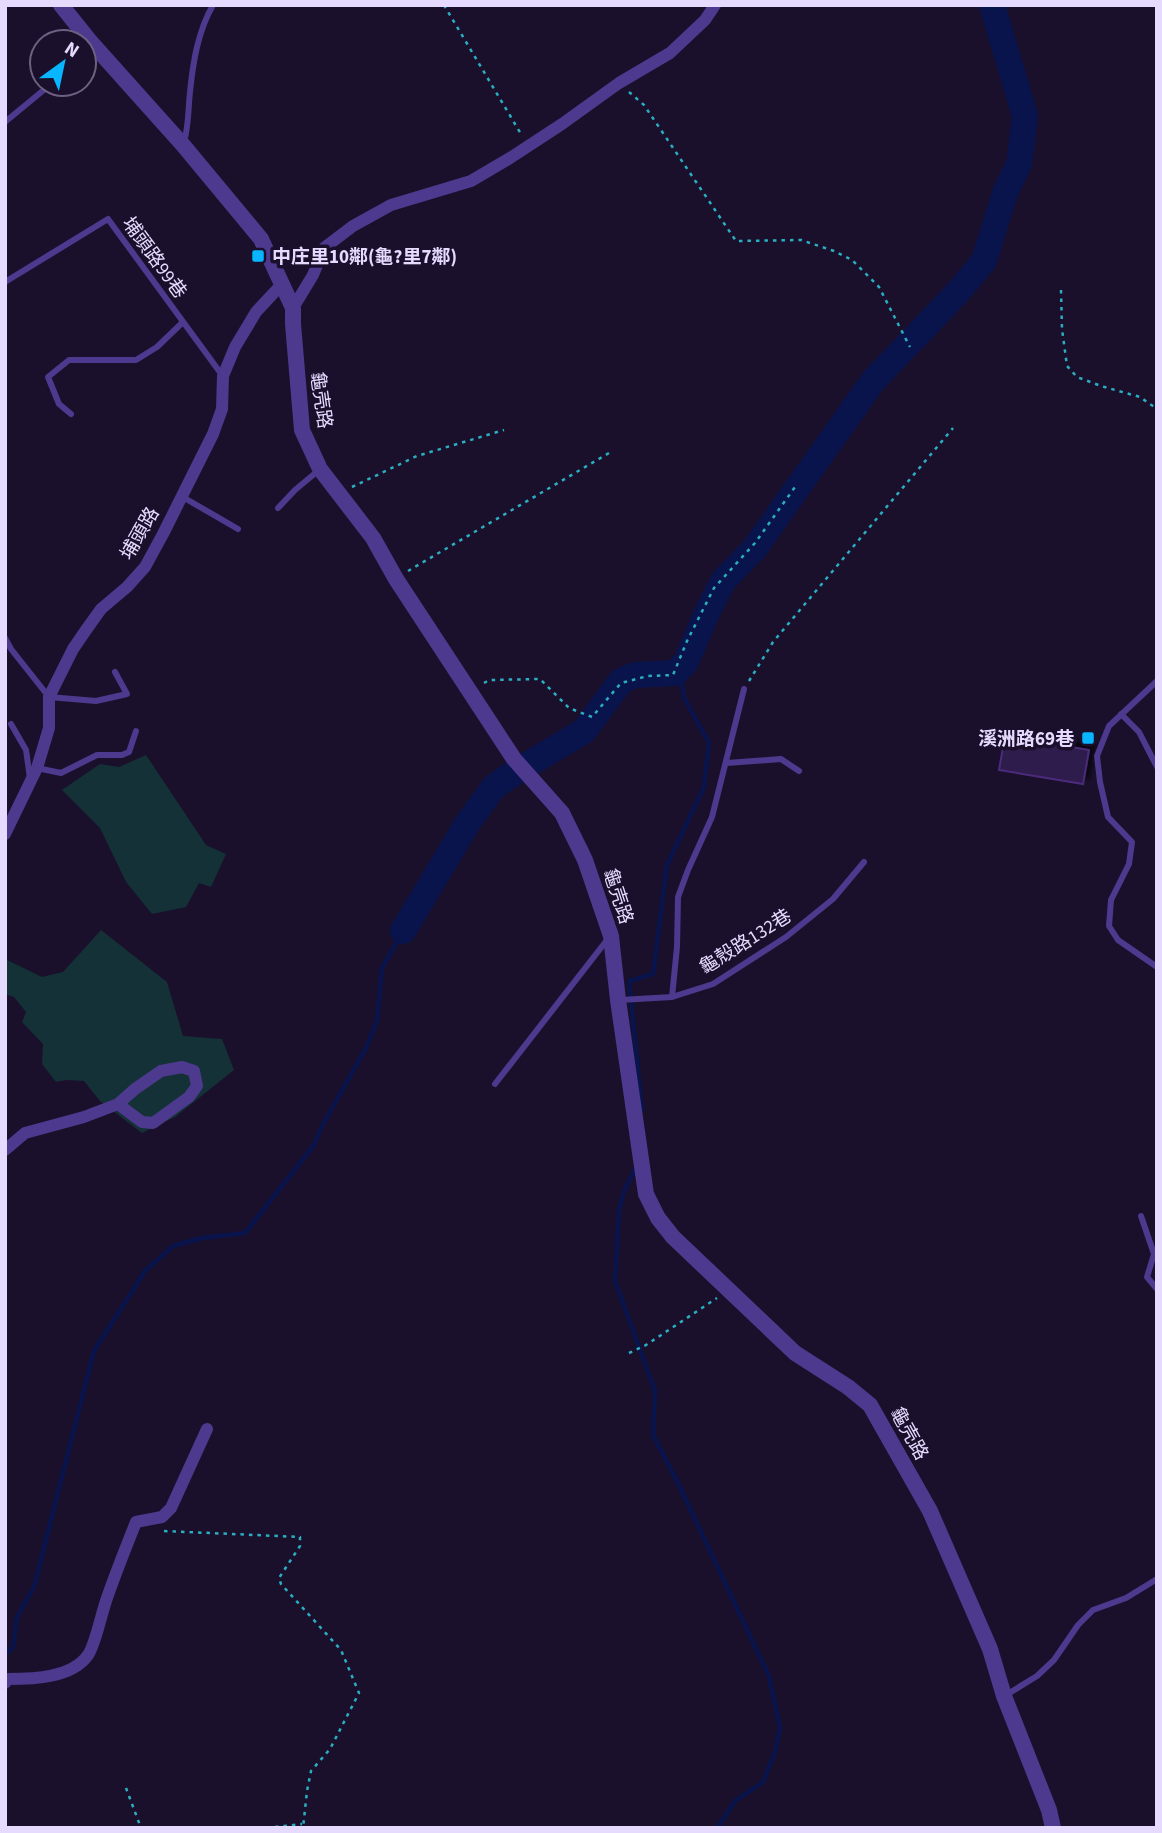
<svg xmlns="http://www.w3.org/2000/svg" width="1162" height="1833" font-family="'Source Sans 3','Noto Sans TC',sans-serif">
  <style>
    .green { fill: #133136 }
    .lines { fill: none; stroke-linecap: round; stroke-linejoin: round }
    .stream { stroke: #09144c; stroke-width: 4.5 }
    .river { stroke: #09144c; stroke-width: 26 }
    .building { fill: #2f1b4e; stroke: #4b2c7b; stroke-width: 2; filter: url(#shadow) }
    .path { stroke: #2baec2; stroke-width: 2.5; stroke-dasharray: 3.5 5; stroke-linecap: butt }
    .service { stroke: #4d398d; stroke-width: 6 }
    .minor { stroke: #4d398d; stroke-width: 12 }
    .tertiary { stroke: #4d398d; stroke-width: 16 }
    .poi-dot { fill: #07b6ff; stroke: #1a102c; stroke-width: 2.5 }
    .labels { text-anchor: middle; stroke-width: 7; stroke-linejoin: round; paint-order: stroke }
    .poi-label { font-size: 19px; font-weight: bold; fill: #e6dbff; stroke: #1a102c; text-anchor: start }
    .street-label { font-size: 19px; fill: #e6dbff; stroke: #1a102c }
  </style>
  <defs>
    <filter id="shadow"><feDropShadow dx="6" dy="-6" stdDeviation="2" flood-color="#0009"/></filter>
  </defs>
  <rect width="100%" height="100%" fill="#1a102c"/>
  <path class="green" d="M 146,755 L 206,845 L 226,854 L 211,887 L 199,883 L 186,907 L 152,914 L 126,882 L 100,828 L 62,790 L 100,764 L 119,767 Z
    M 101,930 L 167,982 L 183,1036 L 222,1039 L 234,1070 L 175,1117 L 142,1133 L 100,1101 L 84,1081 L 66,1080 L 56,1082 L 42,1064 L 43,1044 L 22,1022 L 26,1012 L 14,997 L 5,994 L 5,959 L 42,977 L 63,972 Z"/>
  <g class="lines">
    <path class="stream" d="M 642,1110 L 629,981 L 653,974 L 667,865 L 704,787 L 709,743 L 684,698 L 680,668
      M 637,1165 L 624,1191 L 619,1211 L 615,1281 L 655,1391 L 653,1435 L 677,1481 L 769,1676 L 780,1728 L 775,1752 L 763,1782 L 735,1801 L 717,1828
      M 5,1655 L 13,1647 L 17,1617 L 34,1587 L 94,1351 L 145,1271 L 173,1246 L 202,1238 L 245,1233 L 314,1145 L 322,1126 L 366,1048 L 377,1021 L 382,968 L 403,931"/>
    <path class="river" d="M 403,931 L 467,824 L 493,788 L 512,774 L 584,731 L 621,681 L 635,675 L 675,673 L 686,662 L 705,617 L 723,581 L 755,548 L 873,381 L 958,292 L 984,261 L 1005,193 L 1019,164 L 1025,116 L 992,5"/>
  </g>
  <path class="building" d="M 1005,736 L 1089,750 L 1083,784 L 999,770 Z"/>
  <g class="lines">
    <path class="path" d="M 444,5 L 521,134
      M 629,92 L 644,105 L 736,241 L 801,240 L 834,251 L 852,260 L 879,287 L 910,347
      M 1061,290 L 1062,329 L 1067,366 L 1077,377 L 1101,386 L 1140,397 L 1157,409
      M 352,487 L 417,456 L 504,430
      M 408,571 L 609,453
      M 749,681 L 773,642 L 953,428
      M 484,683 L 489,680 L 540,679 L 569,708 L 592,717 L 621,683 L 648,676 L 673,675 L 687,641 L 714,588 L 755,543 L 795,487
      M 629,1353 L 646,1345 L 717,1298
      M 164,1531 L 300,1537 L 300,1546 L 279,1578 L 281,1584 L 341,1650 L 359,1693 L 330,1749 L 311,1771 L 307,1791 L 303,1828
      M 126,1788 L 141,1828
      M 275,1827 L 302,1824"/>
    <path class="service" d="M 5,122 L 51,84
      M 184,142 C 189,125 188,109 190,92 C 193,62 198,31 213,5
      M 5,282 L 108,219 L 222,375
      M 71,414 L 59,404 L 48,377 L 69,360 L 136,360 L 157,347 L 183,322
      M 181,496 L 238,529
      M 278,508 L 295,490 L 319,470
      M 5,638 L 11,649 L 49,697 L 96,701 L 127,694 L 115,672
      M 1157,681 L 1109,726 L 1097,756 L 1100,782 L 1108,817 L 1132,842 L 1129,864 L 1111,900 L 1109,926 L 1118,940 L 1157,967
      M 1121,714 L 1139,732 L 1157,767
      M 11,724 L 26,750 L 30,778
      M 727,763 L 781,759 L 799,771
      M 37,768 L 61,773 L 97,755 L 122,755 L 129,752 L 136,731
      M 672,997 L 677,947 L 678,897 L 688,870 L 712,817 L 744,689
      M 620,1000 L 672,997 L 713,984 L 786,937 L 833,899 L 864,862
      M 495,1084 L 607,940
      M 1141,1216 L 1154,1254 L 1147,1277 L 1157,1289
      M 1006,1695 L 1037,1676 L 1054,1660 L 1078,1625 L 1093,1610 L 1126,1598 L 1157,1579"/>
    <path class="minor" d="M 293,308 L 313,275 L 324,248 L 353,226 L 391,205 L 471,181 L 510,158 L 562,124 L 619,83 L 670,53 L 705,20 L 715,5
      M 5,834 L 37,768 L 49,728 L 49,697 L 73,649 L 86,630 L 101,609 L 127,587 L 145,567 L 163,534 L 213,434 L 222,409 L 223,376 L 235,347 L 256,312 L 283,283
      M 5,1150 L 25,1133 L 84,1117 L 118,1104 L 135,1089 L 161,1071 L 182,1067 L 194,1071 L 197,1086 L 189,1097 L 153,1123 L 142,1122 L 118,1104
      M 5,1683 L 8,1679 C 33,1679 72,1678 88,1655 C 95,1646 102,1611 107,1598 C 116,1572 126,1547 136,1522 L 162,1517 L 171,1508 L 207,1429"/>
    <path class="tertiary" d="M 61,5 L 89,40 L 183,145 L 261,239 L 293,308 L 293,324 L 302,430 L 320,469 L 373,538 L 396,579 L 514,759 L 562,813 L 585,860 L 611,936 L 618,1000 L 646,1194 L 658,1218 L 673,1237 L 795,1353 L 848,1387 L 870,1405 L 930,1511 L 990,1649 L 1004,1696 L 1049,1810 L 1053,1828"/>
  </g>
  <g class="poi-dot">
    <rect x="251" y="249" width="14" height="14" rx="3.5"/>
    <rect x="1081" y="731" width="14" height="14" rx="3.5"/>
  </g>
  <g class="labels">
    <g class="poi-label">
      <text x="272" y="263">中庄里10鄰(龜?里7鄰)</text>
      <text x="1074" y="745" text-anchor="end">溪洲路69巷</text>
    </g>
    <g class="street-label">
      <text transform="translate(155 257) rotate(54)" y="7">埔頭路99巷</text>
      <text transform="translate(322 400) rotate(82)" y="7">龜壳路</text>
      <text transform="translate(139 533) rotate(-60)" y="7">埔頭路</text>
      <text transform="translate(619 896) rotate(72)" y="7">龜壳路</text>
      <text transform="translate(745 941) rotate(-32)" y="7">龜殼路132巷</text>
      <text transform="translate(910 1433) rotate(61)" y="7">龜壳路</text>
    </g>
  </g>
  <rect width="1162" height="1833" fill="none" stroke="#e6dbff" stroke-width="14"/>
  <g transform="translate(63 63) rotate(33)"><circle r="33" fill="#1a102c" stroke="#6c6180" stroke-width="2"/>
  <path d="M0-5L12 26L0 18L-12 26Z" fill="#07b6ff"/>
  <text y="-10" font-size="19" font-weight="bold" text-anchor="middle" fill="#e6dbff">N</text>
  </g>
</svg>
